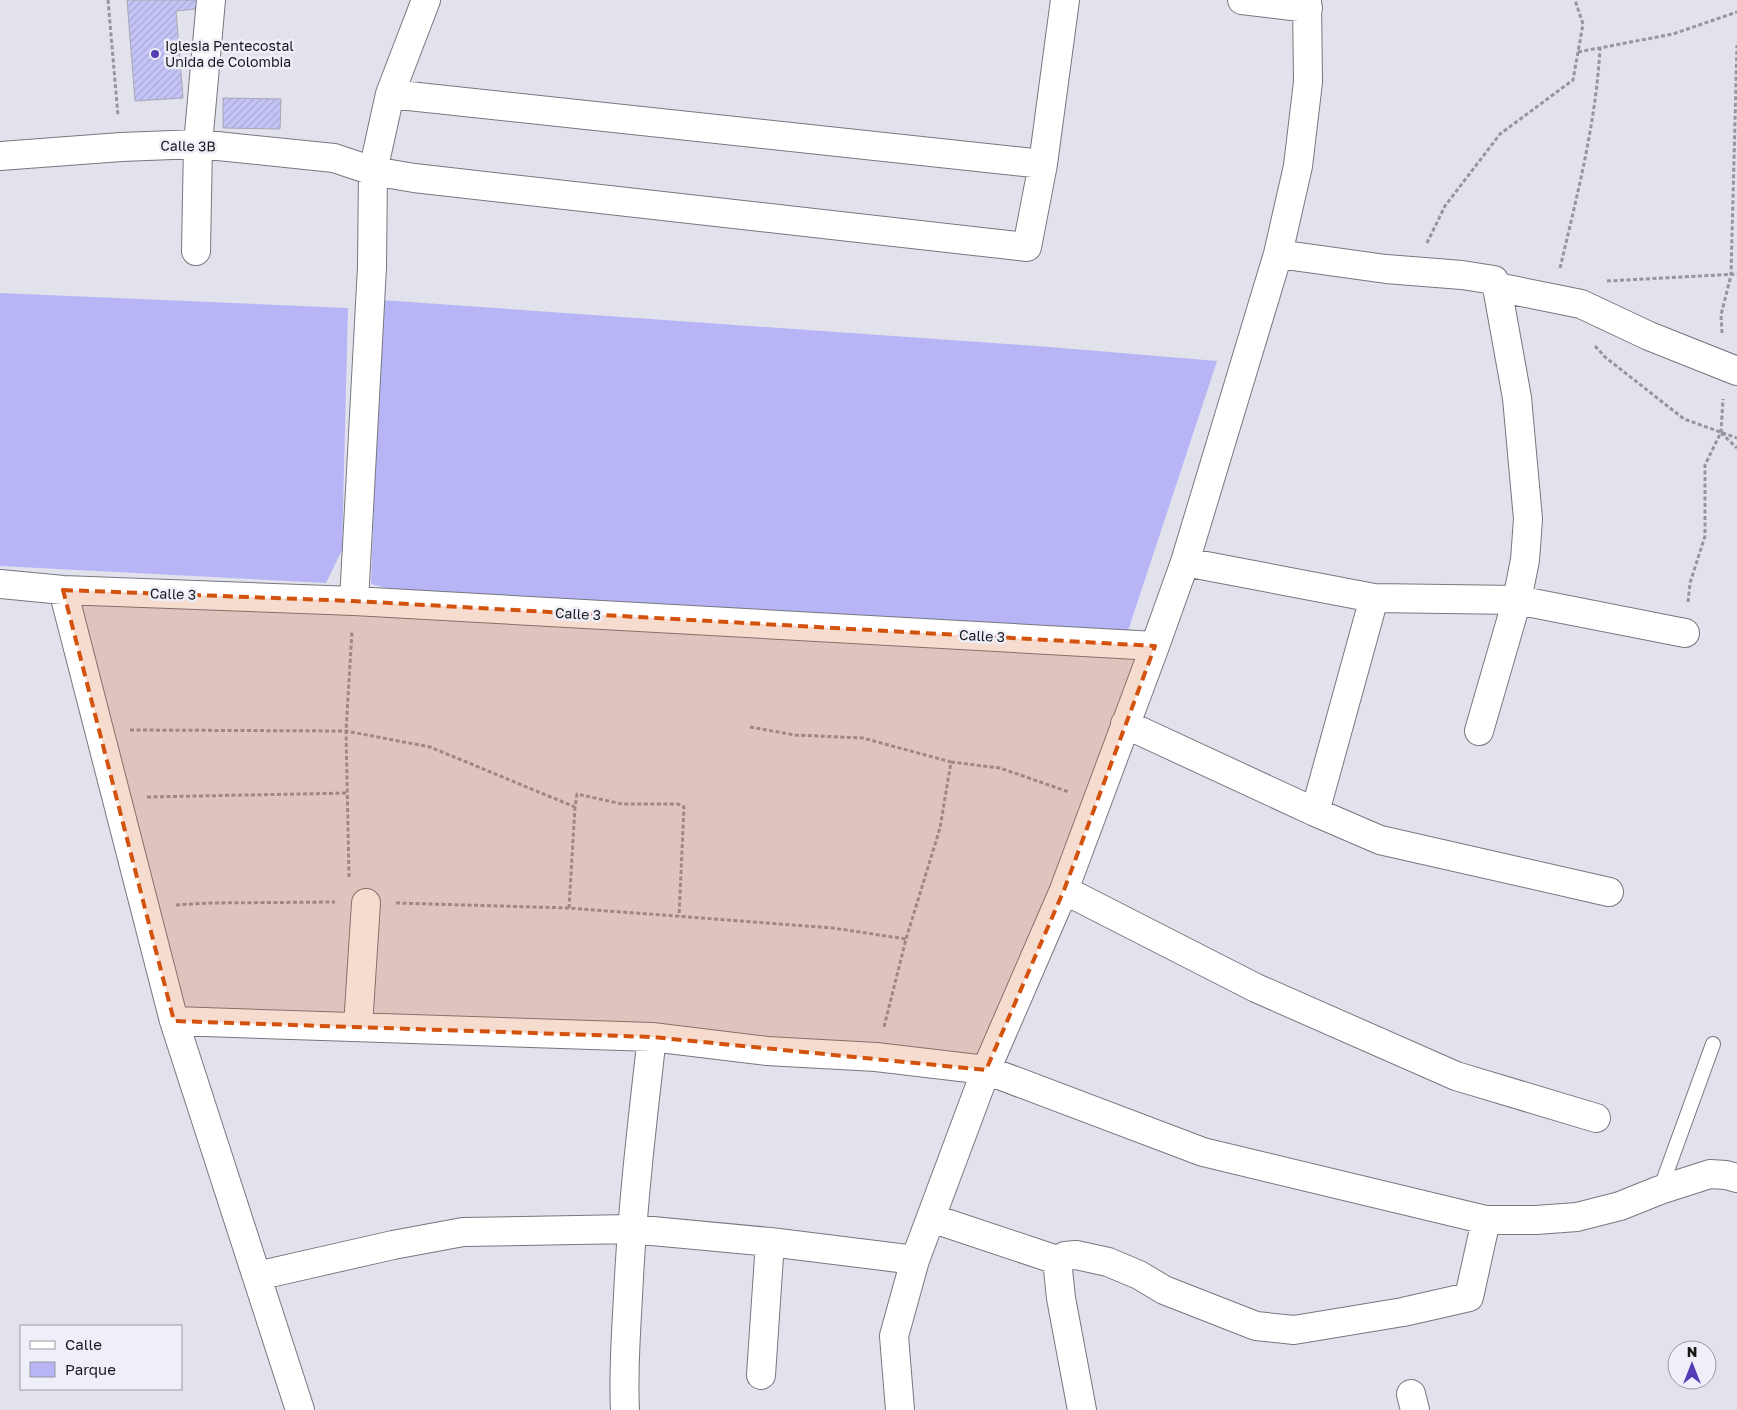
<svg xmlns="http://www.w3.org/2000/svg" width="1737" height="1410" font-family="'Golos Text',sans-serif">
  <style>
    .green { fill: #b7b5f6 }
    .building { fill: url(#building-hatch); stroke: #a7a8b1 }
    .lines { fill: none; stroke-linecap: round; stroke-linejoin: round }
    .service-casing { stroke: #777780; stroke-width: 16 }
    .minor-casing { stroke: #777780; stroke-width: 30 }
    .path { stroke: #95959c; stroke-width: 3; stroke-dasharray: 4 2.5; stroke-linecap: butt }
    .service { stroke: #fff; stroke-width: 14 }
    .minor { stroke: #fff; stroke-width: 28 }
    .marked { fill: #d3520e; fill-opacity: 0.2; stroke: #d3520e; stroke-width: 4; stroke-dasharray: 10 6; stroke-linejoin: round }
    .poi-dot { fill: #533cb4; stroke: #efeff9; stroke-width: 2 }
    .labels { text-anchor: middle; stroke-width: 5; stroke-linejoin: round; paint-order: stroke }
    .poi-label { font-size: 14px; fill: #18181b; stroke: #efeff9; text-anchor: start }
    .street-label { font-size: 14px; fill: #18181b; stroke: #efeff9 }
  </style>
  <defs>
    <pattern id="building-hatch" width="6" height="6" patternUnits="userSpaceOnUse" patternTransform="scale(1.25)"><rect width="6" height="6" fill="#c5c4f7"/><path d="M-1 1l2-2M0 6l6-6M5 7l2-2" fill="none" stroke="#a8a8d3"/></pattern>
  </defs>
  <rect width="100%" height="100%" fill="#e2e2ec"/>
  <path class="green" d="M 0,293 L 348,308 L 342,550 L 326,583 L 0,566 Z
    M 381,300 L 1050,347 L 1217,361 L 1126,637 L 810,618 L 715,607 L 408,594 L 371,584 Z"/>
  <path class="building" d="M 127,0 L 206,0 L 207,8 L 176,11 L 183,98 L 135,101 Z
    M 223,98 L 281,99 L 280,129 L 223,128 Z"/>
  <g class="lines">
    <g class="service-casing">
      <path id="service" d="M 1660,1190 L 1713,1044"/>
    </g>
    <g class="minor-casing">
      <path id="minor" d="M 1242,0 L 1308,8
        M 390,94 L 1043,164
        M 0,156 L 121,147 L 198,144 L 334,158 L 373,171 L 414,178 L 1027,247 L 1043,164 L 1065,0
        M 196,251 L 198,144 L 211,0
        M 1278,254 L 1386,269 L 1462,275 L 1494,280 L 1497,287 L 1517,398 L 1528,519 L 1525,560 L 1517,600 L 1479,731
        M 1497,287 L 1581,304 L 1649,336 L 1737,371
        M 1185,562 L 1374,598 L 1517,600 L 1685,633
        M 0,584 L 63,590 L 354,601 L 1155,646
        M 63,590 L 174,1021 L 300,1410
        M 354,601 L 372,267 L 373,171 L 390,94 L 426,0
        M 1125,724 L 1315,812 L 1380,840 L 1609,892
        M 1315,812 L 1374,598
        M 1064,890 L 1256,988 L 1456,1076 L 1596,1118
        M 174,1021 L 652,1037 L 767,1051 L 876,1057 L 986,1070 L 1203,1152 L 1486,1220 L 1536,1220 L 1577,1217 L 1620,1206 L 1660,1190 L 1710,1174 L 1726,1175 L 1737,1178
        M 358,1026 L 366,903
        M 931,1218 L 1057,1260 L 1061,1298 L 1082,1410
        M 1057,1260 L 1065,1256 L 1076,1255 L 1108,1262 L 1139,1275 L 1164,1290 L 1256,1326 L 1294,1330 L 1403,1312 L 1469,1297 L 1486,1220
        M 257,1276 L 393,1245 L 463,1232 L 631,1229 L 770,1242 L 915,1260
        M 761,1375 L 770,1242
        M 1411,1394 L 1415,1410
        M 625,1410 C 623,1372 626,1334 628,1296 C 632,1209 642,1123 652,1037
        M 900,1410 L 894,1336 L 915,1260 L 986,1070 L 1064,890 L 1155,646 L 1185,562 L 1278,254 L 1298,166 L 1308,82 L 1307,0"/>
    </g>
    <path class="path" d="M 108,0 L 118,116
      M 1578,52 L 1673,34 L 1737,12
      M 1427,243 L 1445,206 L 1500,134 L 1573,80 L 1583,24 L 1575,0
      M 1560,268 C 1577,196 1596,123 1600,48
      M 1607,281 L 1737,274
      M 1722,333 L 1721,315 L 1731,275 L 1737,45
      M 1595,346 L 1605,357 L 1684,419 L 1737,438
      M 1721,433 L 1737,448
      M 1688,602 L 1690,583 L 1705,536 L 1705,465 L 1721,432 L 1723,399
      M 750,727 L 795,735 L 863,738 L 951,762 L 940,828 L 906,939 L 884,1027
      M 130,730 L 346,731 L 430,747 L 575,807 L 577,794 L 622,804 L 678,804 L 684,807 L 679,916
      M 951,762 L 1000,768 L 1069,792
      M 147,797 L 348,793
      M 349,877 L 346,731 L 352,631
      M 396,903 L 569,908 L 833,928 L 906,939
      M 176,905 L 209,903 L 335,902
      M 569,908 L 575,807"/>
    <use href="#service" class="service"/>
    <use href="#minor" class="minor"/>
  </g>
  <path class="marked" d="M 63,590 L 354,601 L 1155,646 L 1064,890 L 986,1070 L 652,1037 L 174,1021 Z"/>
  <circle class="poi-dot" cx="155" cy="54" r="5"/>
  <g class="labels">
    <g class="poi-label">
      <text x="165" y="51">Iglesia Pentecostal<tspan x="165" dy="16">Unida de Colombia</tspan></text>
    </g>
    <g class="street-label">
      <text transform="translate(188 146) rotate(1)" y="5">Calle 3B</text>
      <text transform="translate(173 594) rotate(2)" y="5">Calle 3</text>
      <text transform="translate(578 614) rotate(3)" y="5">Calle 3</text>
      <text transform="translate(982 636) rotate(3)" y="5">Calle 3</text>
    </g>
  </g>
  <rect x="20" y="1325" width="162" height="65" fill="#efeff9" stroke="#9999a0"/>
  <rect x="30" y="1341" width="25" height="8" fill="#ffffff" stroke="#9999a0"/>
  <text x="65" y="1350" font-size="15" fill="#18181b">Calle</text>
  <rect x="30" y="1362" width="25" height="15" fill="#b7b5f6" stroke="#9999a0"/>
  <text x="65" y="1375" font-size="15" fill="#18181b">Parque</text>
  <g transform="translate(1692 1365)"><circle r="24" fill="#efeff9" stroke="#9999a0"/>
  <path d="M0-4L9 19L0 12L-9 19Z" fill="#533cb4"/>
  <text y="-8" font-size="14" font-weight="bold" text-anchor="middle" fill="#18181b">N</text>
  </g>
</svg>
